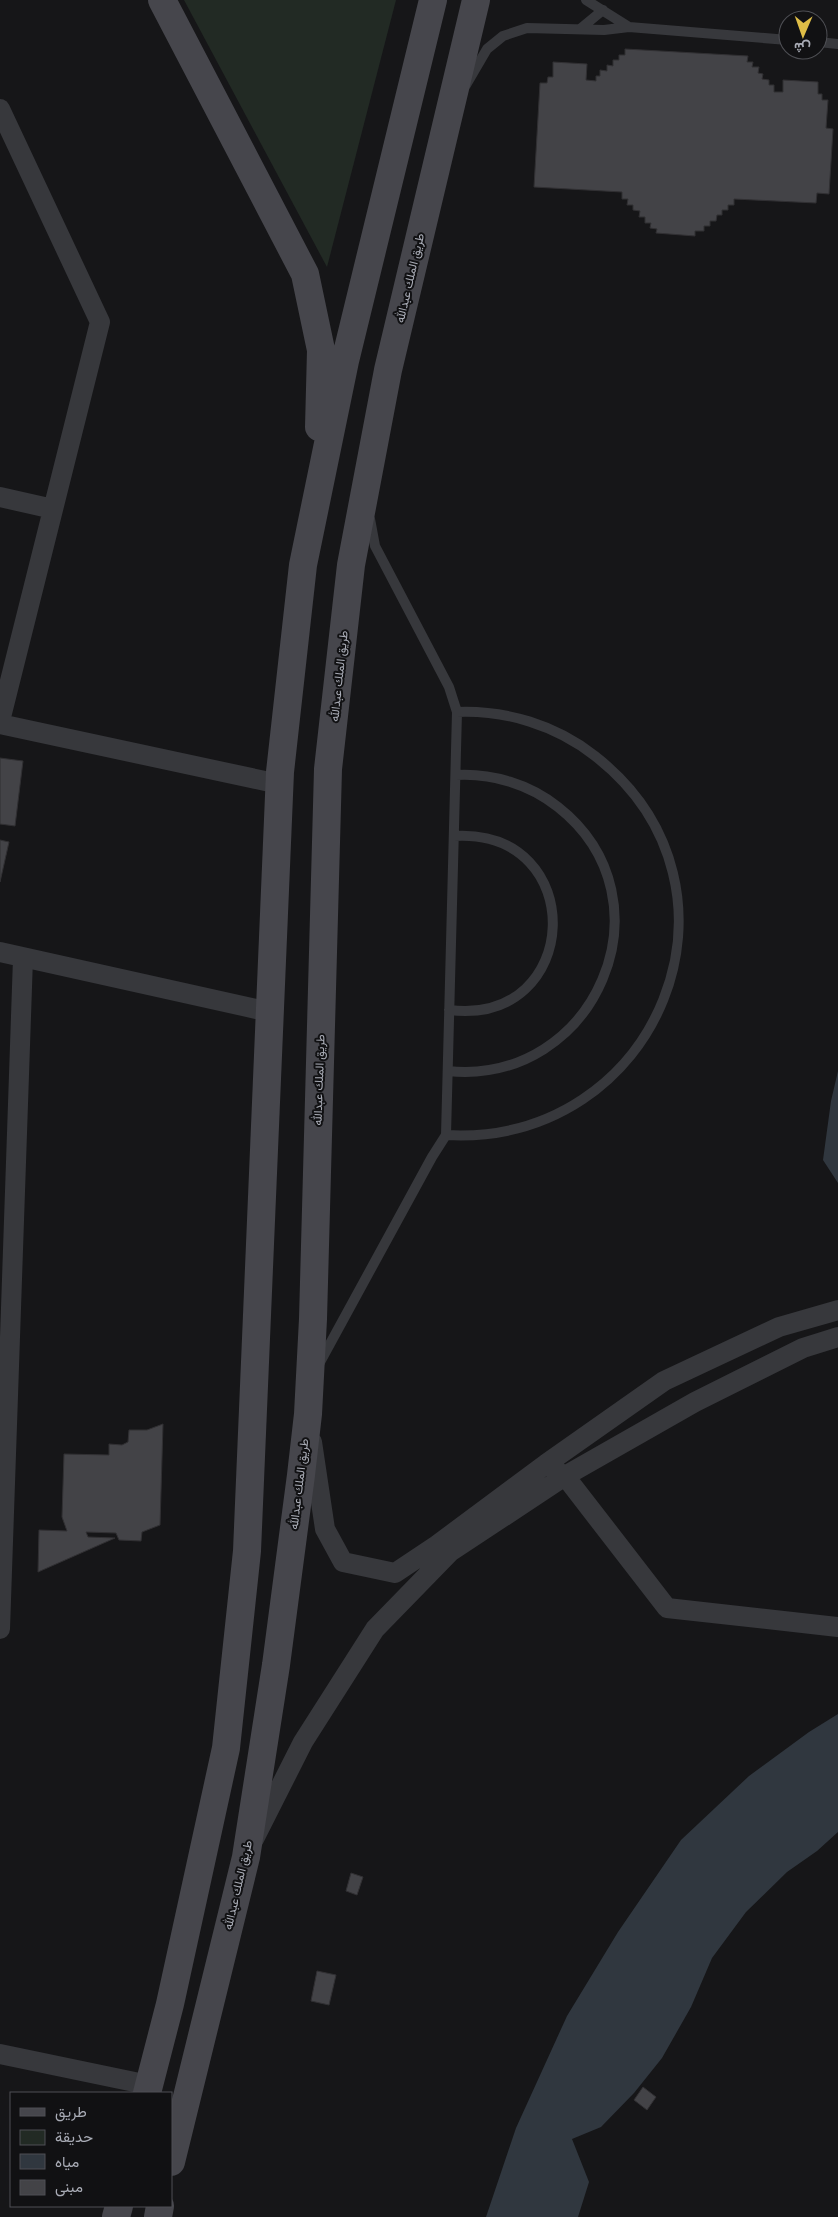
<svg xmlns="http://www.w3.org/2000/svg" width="838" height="2217" font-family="Montserrat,Vazirmatn,sans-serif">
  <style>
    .green { fill: #222a24 }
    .water { fill: #30373f }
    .building { fill: #434347; stroke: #313033 }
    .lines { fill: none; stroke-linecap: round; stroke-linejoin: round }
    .lane { stroke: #37383c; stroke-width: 10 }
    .street { stroke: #37383c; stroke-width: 20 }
    .secondary { stroke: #46464c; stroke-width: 28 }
    .labels { text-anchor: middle; stroke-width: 4; stroke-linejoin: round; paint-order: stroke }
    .street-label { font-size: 12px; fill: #a9acb6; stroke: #111113 }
  </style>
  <rect width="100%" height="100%" fill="#161618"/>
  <path class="green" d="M 184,0 L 396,0 L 327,267 Z"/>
  <path class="water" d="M 838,1071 L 838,1183 L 823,1160 L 831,1101 Z
    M 838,1714 L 838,1832 L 817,1851 L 787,1872 L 746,1912 L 712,1958 L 691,2007 L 662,2058 L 634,2093 L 601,2127 L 572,2139 L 589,2182 L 578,2217 L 486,2217 L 516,2128 L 567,2016 L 618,1932 L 681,1840 L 749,1776 L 809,1732 Z"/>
  <path class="building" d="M 625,49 L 748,56 L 747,62 L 753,62 L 752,67 L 759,67 L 758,73 L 763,74 L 762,79 L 769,80 L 769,85 L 774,85 L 774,92 L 783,92 L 783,80 L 818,82 L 818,94 L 822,94 L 822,100 L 828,100 L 826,128 L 833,129 L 829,194 L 817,193 L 816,203 L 734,199 L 734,205 L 728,205 L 728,210 L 722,210 L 722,215 L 717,215 L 716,221 L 710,221 L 710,226 L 704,226 L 704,231 L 695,231 L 695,236 L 656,233 L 657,229 L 650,228 L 651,223 L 645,223 L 645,217 L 639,217 L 640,211 L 633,210 L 633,205 L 627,205 L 628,199 L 622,199 L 622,192 L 534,187 L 540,83 L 547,83 L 548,77 L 553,77 L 553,62 L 587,64 L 586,80 L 596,81 L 596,76 L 600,76 L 600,70 L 607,71 L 607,65 L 613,66 L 613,60 L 619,60 L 619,55 L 625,55 Z
    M 0,758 L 23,761 L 15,826 L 0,824 Z
    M 0,840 L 9,842 L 0,882 Z
    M 163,1424 L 160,1525 L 142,1532 L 141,1541 L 119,1540 L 116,1533 L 86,1532 L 88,1537 L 115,1538 L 38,1572 L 39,1530 L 67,1531 L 62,1517 L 64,1454 L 109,1455 L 109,1444 L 122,1445 L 128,1442 L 129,1430 L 147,1430 Z
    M 351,1873 L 363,1877 L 357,1895 L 346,1891 Z
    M 317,1971 L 336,1975 L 329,2005 L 311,2001 Z
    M 643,2087 L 656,2097 L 647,2110 L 634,2100 Z"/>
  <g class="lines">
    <path class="lane" d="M 586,0 L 629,27
      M 580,29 L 603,10
      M 818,42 L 838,44
      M 466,85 L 487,49 L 503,36 L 527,28 L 604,30 L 629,27 L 788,40
      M 449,1010 C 583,1027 590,828 454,836
      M 448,1071 C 595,1086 676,900 558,807 C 529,784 492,773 456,775
      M 446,1135 C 658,1147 764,888 595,756 C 556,725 506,710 457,712
      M 319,1364 L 432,1157 L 446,1135 L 457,712 L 449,687 L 375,546 L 370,519"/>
    <path class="street" d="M 0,109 L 100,322 L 0,721
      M 0,497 L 53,509
      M 0,724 L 279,784
      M 0,952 L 270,1012
      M 312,1442 L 325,1529 L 343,1562 L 395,1573 L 437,1545 L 546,1464 L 664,1381 L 779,1327 L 838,1310
      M 555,1470 L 565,1476 L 667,1608 L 838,1627
      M 0,1629 L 23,958
      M 254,1839 L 303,1742 L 375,1629 L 450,1552 L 565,1476 L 695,1402 L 803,1348 L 838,1337
      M 0,2054 L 149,2085"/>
    <path class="secondary" d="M 162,0 L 305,274 L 321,350 L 319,427
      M 147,2093 L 170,2004 L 226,1748 L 247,1551 L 280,772 L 303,565 L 345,361 L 433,0
      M 171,2162 L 246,1857 L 276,1665 L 301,1475 L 308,1414 L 313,1319 L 328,769 L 351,565 L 388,370 L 476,0
      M 116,2217 L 119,2206
      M 158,2217 L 160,2206"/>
  </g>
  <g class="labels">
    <g class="street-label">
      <text transform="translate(410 278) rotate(-77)" y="4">طريق الملك عبدالله</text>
      <text transform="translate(339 676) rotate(-84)" y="4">طريق الملك عبدالله</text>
      <text transform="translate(319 1080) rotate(-88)" y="4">طريق الملك عبدالله</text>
      <text transform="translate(299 1484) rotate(-83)" y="4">طريق الملك عبدالله</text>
      <text transform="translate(238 1885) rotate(-77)" y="4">طريق الملك عبدالله</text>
    </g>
  </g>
  <rect x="10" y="2092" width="162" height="115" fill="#111113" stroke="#4e4f54"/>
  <rect x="20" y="2108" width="25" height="8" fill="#46464c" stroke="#4e4f54"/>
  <text x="55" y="2117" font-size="15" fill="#a9acb6">طريق</text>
  <rect x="20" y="2130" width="25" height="15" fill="#222a24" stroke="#4e4f54"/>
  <text x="55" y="2142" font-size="15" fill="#a9acb6">حديقة</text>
  <rect x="20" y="2154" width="25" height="15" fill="#30373f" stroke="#4e4f54"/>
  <text x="55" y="2167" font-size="15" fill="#a9acb6">مياه</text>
  <rect x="20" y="2180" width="25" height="15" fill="#434347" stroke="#4e4f54"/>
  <text x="55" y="2192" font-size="15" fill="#a9acb6">مبنى</text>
  <g transform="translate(803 35) rotate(182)"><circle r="24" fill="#111113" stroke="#4e4f54"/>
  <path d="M0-4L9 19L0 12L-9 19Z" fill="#dfbe47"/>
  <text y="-8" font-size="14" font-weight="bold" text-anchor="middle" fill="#a9acb6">ش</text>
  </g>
</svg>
